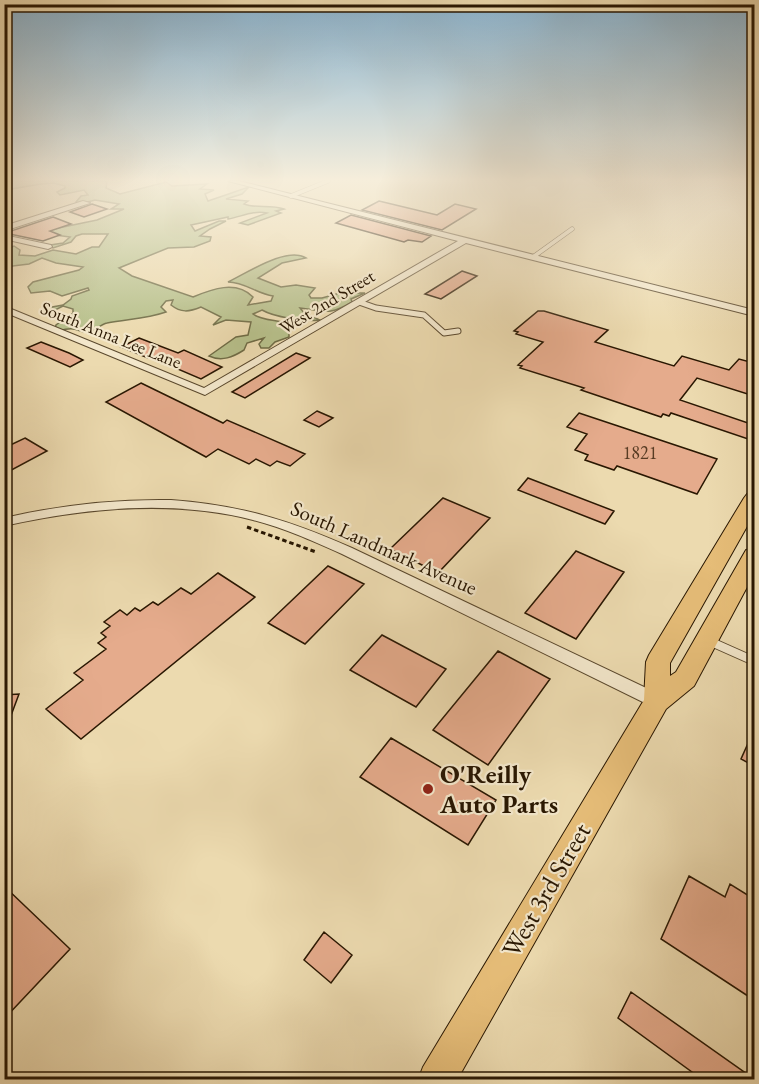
<svg xmlns="http://www.w3.org/2000/svg" width="759" height="1084" font-family="'EB Garamond',serif">
  <style>
    .green { fill: #b7c08b; stroke: #706c46; stroke-width: 1.5 }
    .building { fill: #e5ab8c; stroke: #291702; stroke-width: 1.5 }
    .lines { fill: none; stroke-linecap: round; stroke-linejoin: round }
    .service-far2-casing { stroke: #5a482d; stroke-width: 5 }
    .service-far1-casing { stroke: #5a482d; stroke-width: 7 }
    .service-casing { stroke: #5a482d; stroke-width: 10 }
    .minor-casing { stroke: #5a482d; stroke-width: 2 }
    .primary-casing { stroke: #291702; stroke-width: 2 }
    .path { stroke: #291702; stroke-width: 3; stroke-dasharray: 4.5 3; stroke-linecap: butt }
    .service-far2 { stroke: #f3e7cb; stroke-width: 4 }
    .service-far1 { stroke: #f3e7cb; stroke-width: 5 }
    .service { stroke: #f3e7cb; stroke-width: 8 }
    .minor { fill: #f3e7cb; fill-rule: evenodd }
    .primary { fill: #e6bd78; fill-rule: evenodd }
    .poi-dot { fill: #8f2418; stroke: #f3e7cb; stroke-width: 2 }
    .labels { text-anchor: middle; stroke-width: 4.5; stroke-linejoin: round; paint-order: stroke }
    .far-street-label { font-size: 18px; fill: #291702; stroke: #f3e7cb }
    .number-label { font-size: 18px; fill: #583c24 }
    .street-label { font-size: 21px; fill: #291702; stroke: #f3e7cb }
    .near-poi-label { font-size: 26px; font-weight: bold; fill: #291702; stroke: #f3e7cb; text-anchor: start }
    .near-street-label { font-size: 26px; fill: #291702; stroke: #f3e7cb }
  </style>
  <rect width="100%" height="100%" fill="#ecdaaf"/>
  <filter id="stains"><feTurbulence type="fractalNoise" baseFrequency=".00333" numOctaves="4"/><feColorMatrix values="0 0 0 0 .2 0 0 0 0 .09 0 0 0 0 .02 0 0 0 .5 -.17"/></filter>
  <radialGradient id="worn" r=".72"><stop offset=".6" stop-color="#630" stop-opacity="0"/><stop offset="1" stop-color="#630" stop-opacity=".3"/></radialGradient>
  <path class="green" d="M 5,181 L 105,181 L 107,182 L 106,188 L 120,194 L 166,182 L 172,186 L 207,184 L 200,189 L 214,190 L 205,194 L 208,201 L 249,187 L 242,194 L 226,199 L 248,201 L 244,204 C 257,209 270,204 284,209 L 276,211 L 281,213 L 248,225 L 240,223 L 267,213 C 253,210 241,217 228,219 L 228,217 L 191,225 L 195,231 L 219,221 L 226,221 L 210,229 L 200,236 L 211,237 L 210,241 L 194,247 L 168,248 L 119,268 L 132,276 L 193,297 C 212,289 236,280 253,297 L 248,305 L 271,301 L 273,296 C 257,294 245,282 228,282 C 247,273 287,246 306,258 L 282,263 L 258,278 L 281,287 L 296,285 L 315,288 L 309,295 L 311,298 L 322,298 L 340,293 L 365,293 L 351,299 L 352,302 C 329,316 325,311 300,308 L 304,313 L 320,320 C 305,322 274,317 262,310 L 253,314 C 260,320 276,320 286,323 L 284,329 L 289,333 L 289,337 L 275,342 L 269,348 L 261,348 L 259,344 L 264,338 L 247,343 L 244,350 C 233,357 222,362 209,356 L 236,337 L 248,335 L 251,322 L 226,320 L 213,325 L 221,317 L 201,307 C 189,312 181,313 171,305 L 173,300 L 166,301 L 161,307 L 166,312 C 146,319 127,319 107,323 C 101,324 96,330 90,332 C 83,334 79,329 73,329 C 67,328 59,331 54,332 L 56,325 L 73,313 L 73,309 L 63,306 L 53,311 L 46,311 L 47,308 L 63,305 L 71,299 L 72,296 L 89,290 L 88,288 L 62,296 L 50,291 L 31,293 L 28,287 L 33,282 L 79,270 L 83,267 L 56,263 L 42,258 L 29,264 L 5,267 L 5,250 L 14,246 L 20,250 L 19,255 L 35,256 L 53,250 L 76,254 L 92,247 L 99,247 L 108,234 L 82,234 L 76,236 L 71,242 L 53,248 L 50,245 L 63,243 L 70,237 L 55,235 L 44,231 L 97,220 L 124,209 L 111,209 L 119,204 L 95,200 L 80,204 L 76,202 L 81,196 L 88,195 L 84,190 L 60,195 L 57,192 L 65,188 L 65,186 L 54,183 L 41,184 L 5,190 Z"/>
  <path class="building" d="M 379,201 L 437,215 L 455,204 L 476,209 L 442,230 L 362,210 Z
    M 92,204 L 107,209 L 84,217 L 70,212 Z
    M 351,215 L 431,236 L 422,242 L 408,240 L 404,242 L 336,223 Z
    M 53,217 L 71,224 L 50,231 L 60,235 L 43,241 L 5,233 Z
    M 462,271 L 477,276 L 441,299 L 425,294 Z
    M 538,311 L 544,311 L 608,330 L 595,342 L 674,366 L 682,356 L 729,370 L 739,359 L 754,363 L 754,396 L 697,378 L 680,400 L 754,425 L 754,441 L 671,413 L 669,416 L 663,414 L 661,417 L 581,390 L 584,388 L 520,368 L 522,366 L 518,365 L 543,342 L 516,334 L 518,332 L 514,331 Z
    M 139,338 L 178,353 L 184,350 L 222,367 L 201,379 L 150,357 L 148,358 L 121,347 Z
    M 41,342 L 69,353 L 83,360 L 70,367 L 27,348 Z
    M 296,353 L 310,358 L 245,398 L 232,392 Z
    M 141,383 L 223,423 L 227,420 L 305,454 L 290,466 L 277,461 L 270,466 L 256,459 L 249,464 L 218,449 L 206,457 L 106,402 Z
    M 317,411 L 333,418 L 319,427 L 304,420 Z
    M 579,413 L 717,459 L 697,494 L 617,466 L 614,470 L 585,460 L 588,455 L 575,450 L 587,434 L 567,427 Z
    M 25,438 L 47,451 L 4,474 L 4,448 Z
    M 528,478 L 614,511 L 605,524 L 518,490 Z
    M 443,498 L 490,518 L 438,573 L 390,549 Z
    M 576,551 L 624,572 L 576,639 L 525,613 Z
    M 328,566 L 364,584 L 305,644 L 268,623 Z
    M 218,573 L 255,597 L 81,739 L 46,709 L 83,680 L 74,673 L 106,649 L 98,643 L 106,637 L 101,633 L 110,626 L 104,622 L 120,610 L 127,615 L 135,608 L 140,611 L 153,602 L 158,605 L 181,588 L 191,594 Z
    M 382,635 L 446,669 L 416,707 L 350,670 Z
    M 498,651 L 550,679 L 488,765 L 433,730 Z
    M 19,694 L 6,729 L 4,729 L 4,695 Z
    M 754,730 L 754,766 L 741,759 Z
    M 391,738 L 496,800 L 468,845 L 360,777 Z
    M 689,876 L 725,897 L 730,884 L 754,899 L 754,1000 L 661,939 Z
    M 4,886 L 70,949 L 4,1019 Z
    M 324,932 L 352,955 L 331,983 L 304,960 Z
    M 631,992 L 754,1079 L 754,1080 L 703,1080 L 618,1018 Z"/>
  <g class="lines">
    <g class="service-far2-casing">
      <path id="service-far2" d="M 291,196 L 328,181
        M 533,257 L 572,229"/>
    </g>
    <g class="service-far1-casing">
      <path id="service-far1" d="M 359,302 L 376,308 L 424,315 L 444,333 L 458,331"/>
    </g>
    <g class="service-casing">
      <path id="service" d="M 709,641 L 754,661"/>
    </g>
    <g class="minor-casing">
      <path id="minor" d="M 228,181 L 239,181 L 754,310 L 754,316 L 466,243 L 205,395 L 4,312 L 4,306 L 204,388 L 458,241 Z
        M 83,201 L 90,203 L 4,231 L 4,226 Z
        M 4,235 L 51,245 L 52,247 L 48,249 L 4,239 Z
        M 171,500 C 240,505 289,520 352,548 L 663,696 L 665,701 L 663,706 L 657,708 L 651,706 L 342,554 C 313,541 284,528 253,520 C 172,499 85,508 4,526 L 4,518 C 60,505 115,499 171,500 Z"/>
    </g>
    <g class="primary-casing">
      <path id="primary" d="M 754,492 L 754,514 L 670,663 L 670,676 L 676,672 L 746,550 L 754,548 L 754,574 L 694,686 L 666,709 L 457,1080 L 418,1080 L 423,1067 L 644,700 L 646,662 L 649,655 L 744,498 L 747,494 Z"/>
    </g>
    <path class="path" d="M 247,527 L 316,552"/>
    <use href="#service-far2" class="service-far2"/>
    <use href="#service-far1" class="service-far1"/>
    <use href="#service" class="service"/>
    <use href="#minor" class="minor"/>
    <use href="#primary" class="primary"/>
  </g>
  <linearGradient id="sky" x2="0" y2="1"><stop stop-color="#8ab6d4"/><stop offset="0.54" stop-color="#f6eedb"/><stop offset="1" stop-color="#f6eedb" stop-opacity="0"/></linearGradient>
  <rect width="759" height="333" fill="url(#sky)"/>
  <circle class="poi-dot" cx="428" cy="789" r="6"/>
  <g class="labels">
    <g class="far-street-label">
      <text transform="translate(327 302) rotate(-31)" y="6">West 2nd Street</text>
      <text transform="translate(111 335) rotate(22)" y="6">South Anna Lee Lane</text>
    </g>
    <g class="number-label">
      <text x="640" y="459">1821</text>
    </g>
    <g class="street-label">
      <text transform="translate(384 548) rotate(24)" y="7">South Landmark Avenue</text>
    </g>
    <g class="near-poi-label">
      <text x="440" y="783">O'Reilly<tspan x="440" dy="30">Auto Parts</tspan></text>
    </g>
    <g class="near-street-label">
      <text transform="translate(546 890) rotate(-60)" y="9">West 3rd Street</text>
    </g>
  </g>
  <rect width="759" height="1084" fill="none" stroke="#ecdaaf" stroke-width="24"/>
  <rect x="6" y="6" width="747" height="1072" fill="none" stroke="#291702" stroke-width="3"/>
  <rect x="12" y="12" width="735" height="1060" fill="none" stroke="#291702" stroke-width="1.5"/>
  <rect width="100%" height="100%" filter="url(#stains)"/>
  <rect width="100%" height="100%" fill="url(#worn)"/>
</svg>
